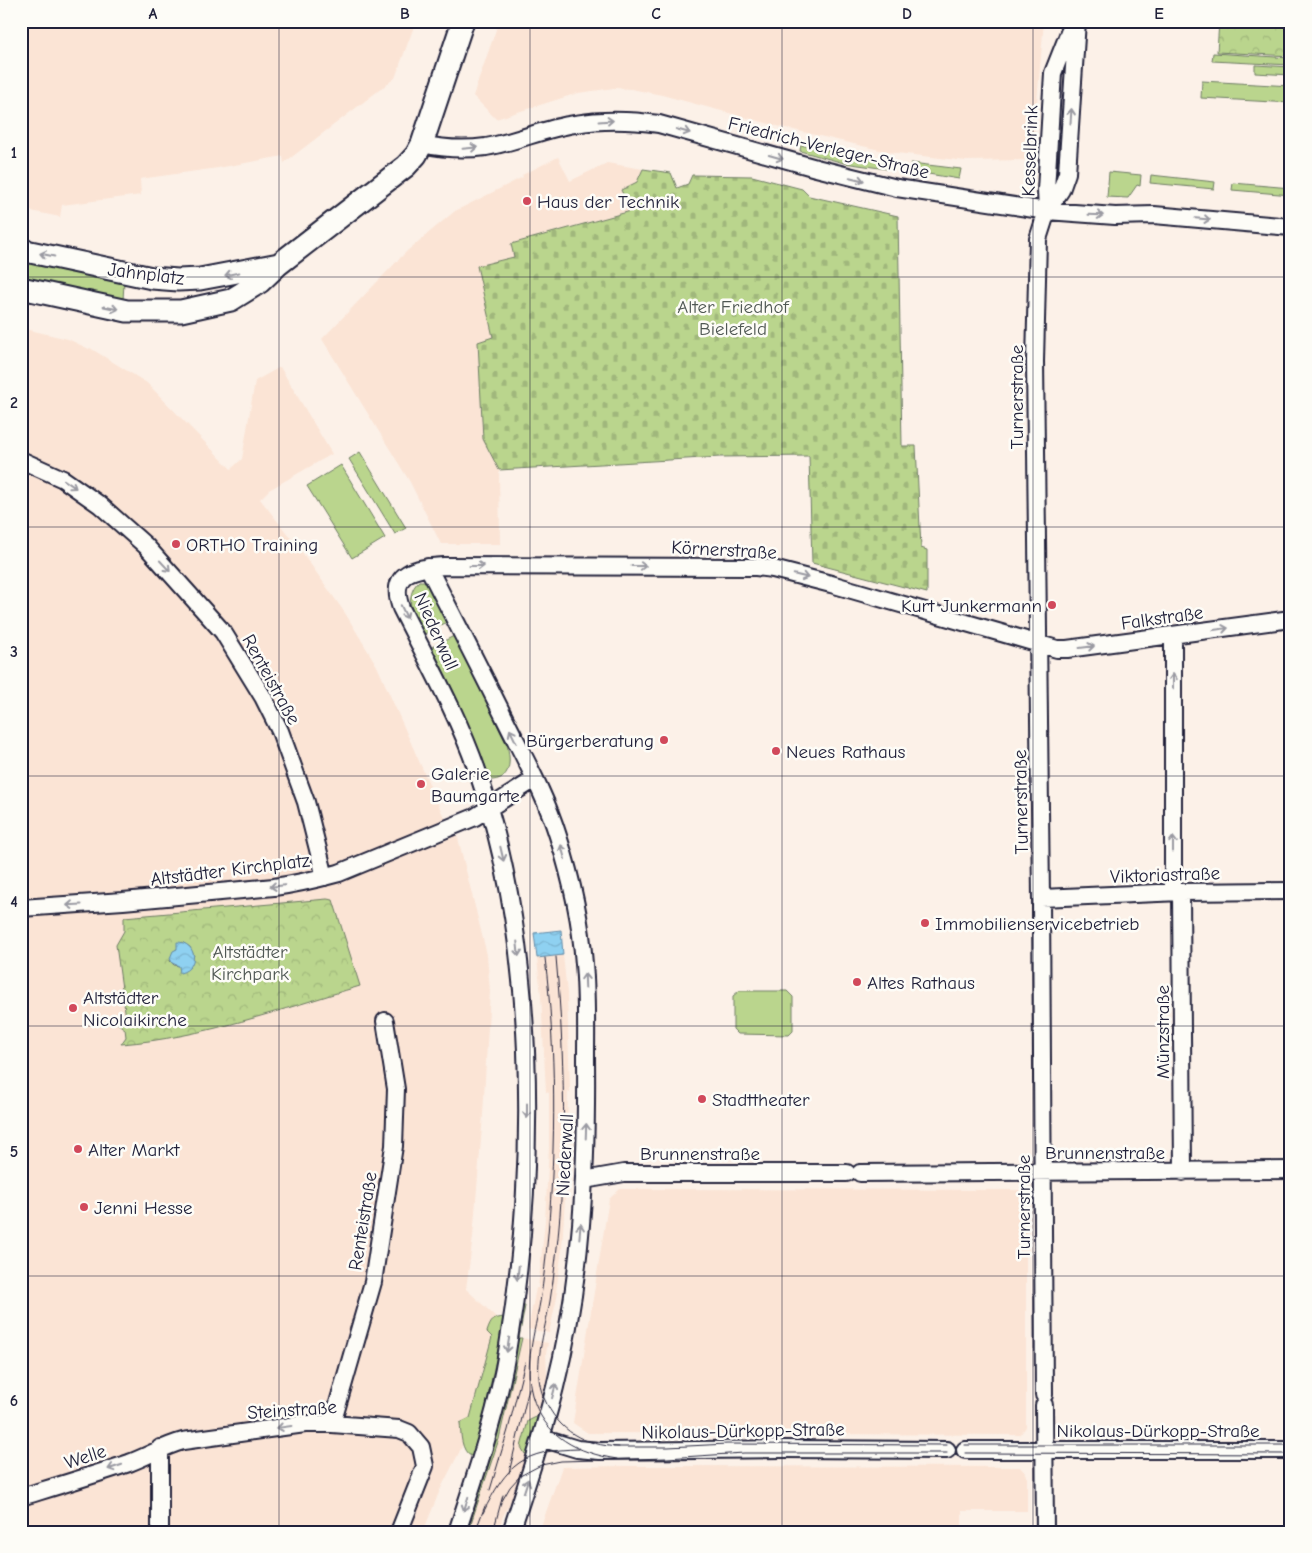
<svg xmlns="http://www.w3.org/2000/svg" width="1312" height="1553" font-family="'Comic Neue',sans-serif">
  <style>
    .built { fill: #fbe4d5 }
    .grass { fill: #bad58d; stroke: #6e7c64 }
    .cemetery { fill: url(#cemetery-stones); stroke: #6e7c64 }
    .park { fill: url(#park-crowns); stroke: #6e7c64; fill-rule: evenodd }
    .water { fill: url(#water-waves); stroke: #638ba8 }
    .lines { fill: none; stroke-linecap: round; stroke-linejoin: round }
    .minor-casing { stroke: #22223b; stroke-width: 20 }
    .tertiary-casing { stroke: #22223b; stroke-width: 25 }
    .minor { stroke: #fdfcf7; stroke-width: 16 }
    .tertiary { stroke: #fdfcf7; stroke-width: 21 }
    .tram { stroke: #22223b; stroke-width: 1 }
    .oneway { stroke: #9a9aa2 }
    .grid { fill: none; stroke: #22223b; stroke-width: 1; stroke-opacity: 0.55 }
    .poi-dot { fill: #d1495b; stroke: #fdfcf7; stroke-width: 2 }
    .labels { text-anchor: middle; stroke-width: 5; stroke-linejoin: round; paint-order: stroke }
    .street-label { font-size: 19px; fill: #22223b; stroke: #fdfcf7 }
    .poi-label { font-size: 19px; fill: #22223b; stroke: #fdfcf7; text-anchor: start }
    .park-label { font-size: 19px; fill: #505854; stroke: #fdfcf7 }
    .neatline { fill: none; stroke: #22223b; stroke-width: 2 }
    .grid-label { font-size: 16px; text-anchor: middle; font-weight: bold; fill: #22223b }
  </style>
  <defs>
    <pattern id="cemetery-stones" width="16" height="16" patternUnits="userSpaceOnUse" patternTransform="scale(1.25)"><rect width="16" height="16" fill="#bad58d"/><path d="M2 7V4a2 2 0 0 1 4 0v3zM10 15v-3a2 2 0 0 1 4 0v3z" fill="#a0b77b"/></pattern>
    <pattern id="park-crowns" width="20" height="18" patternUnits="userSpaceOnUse" patternTransform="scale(1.25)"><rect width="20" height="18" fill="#bad58d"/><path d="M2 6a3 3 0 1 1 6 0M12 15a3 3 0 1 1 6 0" fill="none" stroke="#a0b77b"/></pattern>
    <pattern id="water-waves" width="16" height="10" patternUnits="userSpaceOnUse" patternTransform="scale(1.25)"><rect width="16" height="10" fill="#8fd1f1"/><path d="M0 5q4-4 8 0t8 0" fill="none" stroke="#7bb3d0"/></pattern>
  </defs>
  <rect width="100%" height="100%" fill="#fcf1e8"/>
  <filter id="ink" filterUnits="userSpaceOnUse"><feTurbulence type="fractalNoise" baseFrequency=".02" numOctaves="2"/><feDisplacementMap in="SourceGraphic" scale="10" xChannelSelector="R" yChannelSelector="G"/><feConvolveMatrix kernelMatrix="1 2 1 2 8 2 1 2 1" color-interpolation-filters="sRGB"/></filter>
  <g filter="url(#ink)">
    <path class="built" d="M 21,21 L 416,21 L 395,78 L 284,163 L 283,156 L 218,168 L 140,179 L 141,195 L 62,205 L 60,217 L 21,209 Z
      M 499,21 L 1044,21 L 1032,160 L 966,161 L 888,152 L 777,126 L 662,95 L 631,89 L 614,88 L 578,93 L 496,119 L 473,96 Z
      M 558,157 L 570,181 L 607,163 L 643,169 L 637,182 L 631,211 L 511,244 L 514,257 L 493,337 L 478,342 L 483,439 L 499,470 L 500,544 L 441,544 L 410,482 L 322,339 L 407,251 L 455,211 L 523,177 L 522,175 Z
      M 21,328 L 68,339 L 89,349 L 90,348 L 147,383 L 231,469 L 242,459 L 255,381 L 280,367 L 332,454 L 269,490 L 260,499 L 304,555 L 345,613 L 377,666 L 442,813 L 458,838 L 487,955 L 490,991 L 483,1115 L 473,1237 L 466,1289 L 498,1319 L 468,1435 L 440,1490 L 423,1532 L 21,1532 Z
      M 563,955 L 567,993 L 570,1092 L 568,1092 L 566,1181 L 562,1249 L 556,1292 L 558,1293 L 549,1333 L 528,1329 L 536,1288 L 538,1288 L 540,1270 L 545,1221 L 549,1147 L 549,1093 L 546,1092 L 541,995 L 537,958 Z
      M 620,1189 L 1026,1190 L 1026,1427 L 1020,1435 L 588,1433 L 573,1423 L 609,1199 Z
      M 522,1338 L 548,1343 L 546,1354 L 548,1395 L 540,1397 L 544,1406 L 542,1413 L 528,1421 L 532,1450 L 520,1485 L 503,1516 L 498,1532 L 468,1532 L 499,1439 Z
      M 625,1466 L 1020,1467 L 1027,1475 L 1027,1511 L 962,1511 L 962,1532 L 539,1532 L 562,1467 Z"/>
    <path class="grass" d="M 1213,53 L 1291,58 L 1291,65 L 1212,61 Z
      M 1255,65 L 1291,67 L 1291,75 L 1255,73 Z
      M 1202,81 L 1291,86 L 1291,103 L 1201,98 Z
      M 801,145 L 846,155 L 888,161 L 887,169 L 844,163 L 800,151 Z
      M 911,163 L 961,169 L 959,179 L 910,171 Z
      M 1109,172 L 1141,175 L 1140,186 L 1137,185 L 1128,198 L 1107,197 Z
      M 1151,175 L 1215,182 L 1214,189 L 1150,183 Z
      M 1233,183 L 1291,188 L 1291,195 L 1232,190 Z
      M 21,260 L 124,283 L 123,300 L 21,278 Z
      M 360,452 L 406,528 L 395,534 L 349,459 Z
      M 341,465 L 385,538 L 352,558 L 307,486 Z
      M 419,581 L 426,581 L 430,586 L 447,622 L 421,636 C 413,618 403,597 419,581 Z
      M 454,636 L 507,745 C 511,760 512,781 489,780 L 487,777 L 428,649 Z
      M 739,991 L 787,991 L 793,997 L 793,1031 L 789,1035 L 738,1034 L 733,1029 L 733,996 Z
      M 520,1305 L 525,1306 L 519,1338 L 522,1338 L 499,1439 L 468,1532 L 462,1532 Z
      M 505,1317 L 481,1429 L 474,1453 L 471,1456 C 461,1451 461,1434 460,1423 L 470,1418 L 492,1337 L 487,1332 C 491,1320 493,1318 505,1317 Z
      M 538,1416 L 541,1421 L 532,1450 L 525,1454 L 521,1447 L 528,1421 Z"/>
    <path class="cemetery" d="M 643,169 L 671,173 L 677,188 L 688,184 L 692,175 L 752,176 L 802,189 L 809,196 L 898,216 L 902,446 L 916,446 L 921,548 L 927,550 L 927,593 L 812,563 L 809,456 L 720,457 L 499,470 L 483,439 L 478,342 L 493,337 L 477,266 L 514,257 L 511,244 L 631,211 L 621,190 L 637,182 Z"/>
    <path class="park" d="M 1219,21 L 1291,21 L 1291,56 L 1217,52 Z
      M 327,899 L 333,900 L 360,986 C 282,1009 202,1038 121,1044 L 126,1037 L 125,1029 L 117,1023 L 116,1020 L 126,1018 L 116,945 L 124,931 L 124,917 ZM 182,942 L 190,947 L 194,956 L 179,966 L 174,965 L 170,961 L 175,950 L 177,949 Z"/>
    <path class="water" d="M 561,930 L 563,955 L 537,958 L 534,933 Z
      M 177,942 C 197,942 200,968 180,973 L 179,966 L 172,963 L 170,958 L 173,951 L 177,949 Z"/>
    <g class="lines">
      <g class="minor-casing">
        <path id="minor" d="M 422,144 C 444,149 464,150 486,147 C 517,142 545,128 575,124 C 603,119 631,120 659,124 L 816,168 L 897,188 L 1047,211 L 1115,216 L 1154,215 L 1291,227
          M 1047,211 L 1046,190 L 1053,73 L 1072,25
          M 21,460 L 63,479 L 100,505 L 146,546 L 223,632 L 263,697 L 280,731 L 306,802 L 325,877
          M 428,567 C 455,620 482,672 508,725 C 526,761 546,797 558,836 C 571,877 581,921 584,964 C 587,996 586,1028 586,1060 C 587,1169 582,1281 555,1387 C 543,1436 527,1484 511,1532
          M 1173,636 L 1173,892
          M 1181,892 L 1183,1172
          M 1041,898 L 1181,892 L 1291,891
          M 21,908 L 123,901 L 274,887 C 296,884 317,879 339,873 L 475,817 L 535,779
          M 860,1173 L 1291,1170
          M 584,1180 L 624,1173 L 847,1173
          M 1044,1395 L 1041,898 L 1035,361 L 1038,239 L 1047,211 L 1061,190 L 1067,173 L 1077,21
          M 1044,1405 L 1045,1532
          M 332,1424 L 373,1282 L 394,1146 L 396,1089 L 385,1021
          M 541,1438 L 577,1449 L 600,1451 L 783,1449 L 947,1450
          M 160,1448 L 160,1532
          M 965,1450 L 1291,1450
          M 21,1497 C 57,1486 94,1475 129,1463 C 148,1456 164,1446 183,1441 L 305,1424 L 332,1424 L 399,1429 L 409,1433 L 421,1447 L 425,1466 L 399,1532
          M 457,1532 C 476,1473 497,1413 507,1352 C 524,1252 530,1152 526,1051 C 522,956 509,863 478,773 C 458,715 428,662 401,608 C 388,571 416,568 444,566 L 756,567 L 773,569 L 831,584 L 1057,649 L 1067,649 L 1291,619"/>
      </g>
      <g class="tertiary-casing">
        <path id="tertiary" d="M 21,250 L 152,278 L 178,280 L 200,279 L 279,264
          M 21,288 L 127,311 L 181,311 L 231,300 L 260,282 L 279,264 L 406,166 L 416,155 L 422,144 L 463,21"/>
      </g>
      <use href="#minor" class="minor"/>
      <use href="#tertiary" class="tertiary"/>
      <path class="tram" d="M 556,957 C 566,1072 568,1187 550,1301 C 545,1331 531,1369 544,1398 C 559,1432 584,1445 619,1447
        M 545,958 C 556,1049 556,1143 548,1234 C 546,1256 544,1279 540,1302 C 535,1331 524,1365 532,1395 C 544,1437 578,1453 617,1459
        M 965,1445 L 1291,1445
        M 613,1447 L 668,1447 L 727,1444 L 947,1445
        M 965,1453 L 1291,1454
        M 509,1473 L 529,1388
        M 490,1490 L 508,1430 L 525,1362
        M 502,1501 L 510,1487 L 520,1476 L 541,1465 L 561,1461 L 667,1458 L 744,1453 L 947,1453
        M 483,1513 C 507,1464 523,1450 579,1449
        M 475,1532 L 485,1506
        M 493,1532 L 503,1495"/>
    </g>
    <defs><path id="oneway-shaft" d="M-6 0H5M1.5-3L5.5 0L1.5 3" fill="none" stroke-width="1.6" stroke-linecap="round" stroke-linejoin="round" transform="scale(1.25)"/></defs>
    <g class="oneway">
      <use href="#oneway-shaft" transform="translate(1071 116) rotate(-86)"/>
      <use href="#oneway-shaft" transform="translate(606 121) rotate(-4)"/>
      <use href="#oneway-shaft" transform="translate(683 131) rotate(16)"/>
      <use href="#oneway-shaft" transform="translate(470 148) rotate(-5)"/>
      <use href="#oneway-shaft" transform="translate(776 157) rotate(16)"/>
      <use href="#oneway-shaft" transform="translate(857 179) rotate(14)"/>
      <use href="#oneway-shaft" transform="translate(1096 215) rotate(2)"/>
      <use href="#oneway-shaft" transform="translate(1203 219) rotate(5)"/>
      <use href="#oneway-shaft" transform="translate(47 255) rotate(-168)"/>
      <use href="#oneway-shaft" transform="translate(232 274) rotate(168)"/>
      <use href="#oneway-shaft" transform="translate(111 308) rotate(12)"/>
      <use href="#oneway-shaft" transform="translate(70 484) rotate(35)"/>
      <use href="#oneway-shaft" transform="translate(165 566) rotate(47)"/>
      <use href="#oneway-shaft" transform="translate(477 566)"/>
      <use href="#oneway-shaft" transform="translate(639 566)"/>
      <use href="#oneway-shaft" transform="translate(801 576) rotate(14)"/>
      <use href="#oneway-shaft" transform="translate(404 612) rotate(65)"/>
      <use href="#oneway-shaft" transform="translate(1221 629) rotate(-8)"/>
      <use href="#oneway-shaft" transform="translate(1087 647) rotate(-7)"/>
      <use href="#oneway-shaft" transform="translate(1173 681) rotate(-90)"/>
      <use href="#oneway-shaft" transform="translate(513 736) rotate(-116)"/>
      <use href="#oneway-shaft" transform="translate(1173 844) rotate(-90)"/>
      <use href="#oneway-shaft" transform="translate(563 852) rotate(-105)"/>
      <use href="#oneway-shaft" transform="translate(502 854) rotate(77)"/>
      <use href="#oneway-shaft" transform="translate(277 886) rotate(174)"/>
      <use href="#oneway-shaft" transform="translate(74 905) rotate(177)"/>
      <use href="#oneway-shaft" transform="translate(518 949) rotate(84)"/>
      <use href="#oneway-shaft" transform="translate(585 981) rotate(-92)"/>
      <use href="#oneway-shaft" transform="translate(527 1111) rotate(90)"/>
      <use href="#oneway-shaft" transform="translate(586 1131) rotate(-88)"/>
      <use href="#oneway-shaft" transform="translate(580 1231) rotate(-85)"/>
      <use href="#oneway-shaft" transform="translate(518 1273) rotate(96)"/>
      <use href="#oneway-shaft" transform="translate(508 1345) rotate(99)"/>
      <use href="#oneway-shaft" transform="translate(554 1391) rotate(-75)"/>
      <use href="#oneway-shaft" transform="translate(284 1427) rotate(172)"/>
      <use href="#oneway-shaft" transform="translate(115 1467) rotate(162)"/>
      <use href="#oneway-shaft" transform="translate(526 1486) rotate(-72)"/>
      <use href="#oneway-shaft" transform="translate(466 1504) rotate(108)"/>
    </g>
  </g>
  <path class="grid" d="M 279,21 L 279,1532M 530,21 L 530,1532M 782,21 L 782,1532M 1033,21 L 1033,1532M 21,277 L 1291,277M 21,527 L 1291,527M 21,776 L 1291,776M 21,1026 L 1291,1026M 21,1276 L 1291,1276"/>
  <g class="poi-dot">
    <circle cx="527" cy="201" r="5"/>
    <circle cx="176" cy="544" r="5"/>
    <circle cx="1052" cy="605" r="5"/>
    <circle cx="664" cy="740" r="5"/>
    <circle cx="776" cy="751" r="5"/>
    <circle cx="421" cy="784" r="5"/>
    <circle cx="925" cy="923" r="5"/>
    <circle cx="857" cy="982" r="5"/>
    <circle cx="73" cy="1008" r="5"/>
    <circle cx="702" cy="1099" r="5"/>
    <circle cx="78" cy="1149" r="5"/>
    <circle cx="84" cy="1207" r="5"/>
  </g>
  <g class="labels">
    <g class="street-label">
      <text transform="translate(829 147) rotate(14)" y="7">Friedrich-Verleger-Straße</text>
      <text transform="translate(1029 151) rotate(-88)" y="7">Kesselbrink</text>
      <text transform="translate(146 273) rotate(7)" y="7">Jahnplatz</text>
      <text transform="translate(1016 397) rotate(-90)" y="7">Turnerstraße</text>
      <text transform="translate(724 549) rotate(3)" y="7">Körnerstraße</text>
      <text transform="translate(1162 617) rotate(-8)" y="7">Falkstraße</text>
      <text transform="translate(437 631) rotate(66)" y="7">Niederwall</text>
      <text transform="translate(272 679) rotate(61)" y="7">Renteistraße</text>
      <text transform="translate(1020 802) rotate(-91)" y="7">Turnerstraße</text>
      <text transform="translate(230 869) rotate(-7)" y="7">Altstädter Kirchplatz</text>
      <text transform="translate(1165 874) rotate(-2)" y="7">Viktoriastraße</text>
      <text transform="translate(1162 1032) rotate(-90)" y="7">Münzstraße</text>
      <text x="1105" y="1159">Brunnenstraße</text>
      <text x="700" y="1160">Brunnenstraße</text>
      <text transform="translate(564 1155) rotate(-87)" y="7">Niederwall</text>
      <text transform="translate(1023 1207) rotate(-90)" y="7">Turnerstraße</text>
      <text transform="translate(362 1221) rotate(-81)" y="7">Renteistraße</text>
      <text transform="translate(292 1409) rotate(-4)" y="7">Steinstraße</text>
      <text transform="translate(743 1430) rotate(-1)" y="7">Nikolaus-Dürkopp-Straße</text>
      <text x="1158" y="1437">Nikolaus-Dürkopp-Straße</text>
      <text transform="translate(85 1456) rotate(-18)" y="7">Welle</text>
    </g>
    <g class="poi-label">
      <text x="537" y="208">Haus der Technik</text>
      <text x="186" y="551">ORTHO Training</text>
      <text x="1042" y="612" text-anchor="end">Kurt Junkermann</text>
      <text x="654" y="747" text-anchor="end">Bürgerberatung</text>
      <text x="786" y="758">Neues Rathaus</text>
      <text x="431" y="780">Galerie<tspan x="431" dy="22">Baumgarte</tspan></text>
      <text x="935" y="930">Immobilienservicebetrieb</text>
      <text x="867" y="989">Altes Rathaus</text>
      <text x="83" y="1004">Altstädter<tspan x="83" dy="22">Nicolaikirche</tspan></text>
      <text x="712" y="1106">Stadttheater</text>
      <text x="88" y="1156">Alter Markt</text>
      <text x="94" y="1214">Jenni Hesse</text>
    </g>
    <g class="park-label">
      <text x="733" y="313">Alter Friedhof<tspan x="733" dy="22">Bielefeld</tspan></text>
      <text x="250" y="958">Altstädter<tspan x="250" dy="22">Kirchpark</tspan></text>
    </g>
  </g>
  <rect width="1312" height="1553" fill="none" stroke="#fdfcf7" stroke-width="55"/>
  <rect x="28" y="28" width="1256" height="1498" class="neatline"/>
  <g class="grid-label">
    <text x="153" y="19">A</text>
    <text x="405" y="19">B</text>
    <text x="656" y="19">C</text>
    <text x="907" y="19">D</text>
    <text x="1159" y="19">E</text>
    <text x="14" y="158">1</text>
    <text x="14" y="408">2</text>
    <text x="14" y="657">3</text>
    <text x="14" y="907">4</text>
    <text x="14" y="1157">5</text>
    <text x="14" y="1406">6</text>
  </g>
</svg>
